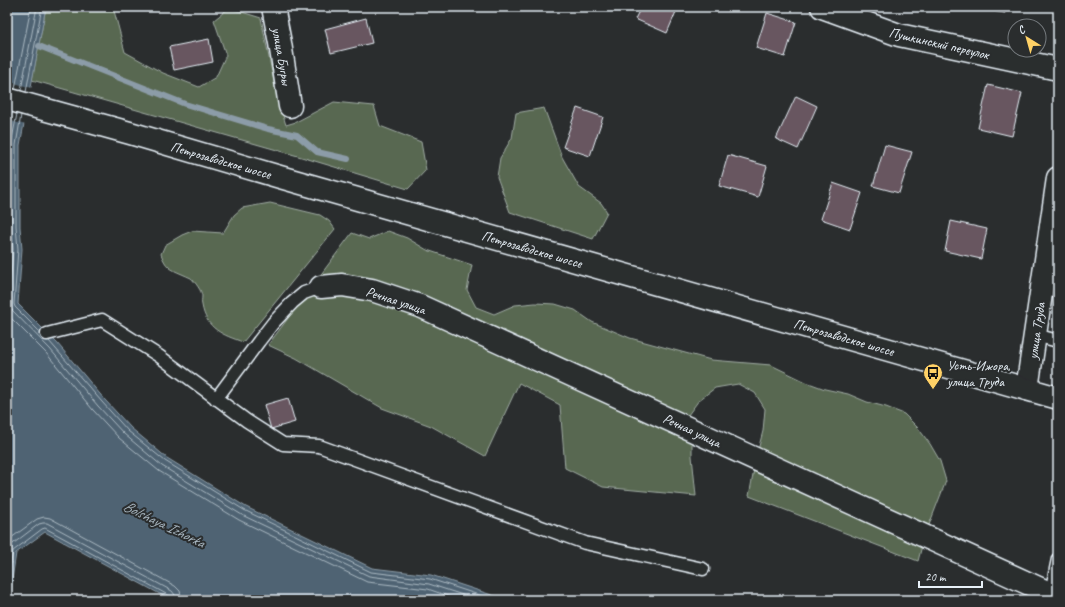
<svg xmlns="http://www.w3.org/2000/svg" width="1065" height="607" font-family="Caveat,sans-serif">
  <style>
    .green { fill: #596851; stroke: #a0aca4 }
    .water { fill: #4f6473; stroke: #8c9ca8 }
    .pier { fill: #2a2d2e }
    .lines { fill: none; stroke-linecap: round; stroke-linejoin: round }
    .shore { stroke: #abb9c3; stroke-width: 1 }
    .stream { stroke: #8c9ca8; stroke-width: 6 }
    .building { fill: #685761; stroke: #e8f1f8 }
    .lane-casing { stroke: #e8f1f8; stroke-width: 15 }
    .street-casing { stroke: #e8f1f8; stroke-width: 25 }
    .primary-casing { stroke: #e8f1f8; stroke-width: 25 }
    .lane { stroke: #2a2d2e; stroke-width: 12 }
    .street { stroke: #2a2d2e; stroke-width: 22 }
    .primary { stroke: #2a2d2e; stroke-width: 22 }
    .labels { text-anchor: middle; stroke-width: 4; stroke-linejoin: round; paint-order: stroke }
    .street-label { font-size: 14px; fill: #e8f1f8; stroke: #2a2d2e }
    .poi-label { font-size: 14px; fill: #e8f1f8; stroke: #2a2d2e; text-anchor: start }
    .water-label { font-size: 15px; font-style: italic; fill: #abb9c3; stroke: #2a2d2e }
  </style>
  <rect width="100%" height="100%" fill="#2a2d2e"/>
  <filter id="ink" filterUnits="userSpaceOnUse"><feTurbulence type="fractalNoise" baseFrequency=".025" numOctaves="2"/><feDisplacementMap in="SourceGraphic" scale="8" xChannelSelector="R" yChannelSelector="G"/><feConvolveMatrix kernelMatrix="1 2 1 2 8 2 1 2 1" color-interpolation-filters="sRGB"/></filter>
  <g filter="url(#ink)">
    <path class="green" d="M 46,7 L 113,7 L 125,52 L 163,73 L 199,87 L 216,77 L 226,55 L 214,20 L 229,8 L 261,18 L 277,97 L 286,125 L 296,122 L 334,102 L 374,106 L 380,126 L 421,142 L 426,170 L 408,189 L 298,156 L 32,80 Z
      M 544,108 L 562,157 L 579,187 L 601,203 L 607,212 L 593,239 L 510,212 L 497,177 L 500,158 L 512,138 L 516,113 Z
      M 270,203 L 320,215 L 329,221 L 335,229 L 243,342 C 223,335 206,329 202,305 C 201,302 202,299 202,296 C 202,291 195,282 191,278 C 188,277 185,275 182,274 C 170,269 166,267 161,254 L 165,245 L 182,235 L 192,231 L 223,233 L 234,215 L 242,208 Z
      M 388,231 L 407,238 L 427,250 L 472,265 L 467,290 L 476,307 L 494,314 L 515,305 L 535,303 L 555,304 L 575,310 L 592,322 L 630,338 L 711,360 L 771,365 L 806,382 L 825,389 L 848,394 L 867,402 L 886,407 L 904,414 L 918,428 L 930,444 L 940,461 L 946,481 L 924,538 L 918,561 L 749,496 L 757,454 L 763,431 L 765,409 L 755,393 L 738,384 L 715,388 L 699,400 L 688,415 L 692,436 L 692,456 L 696,496 L 603,487 L 565,468 L 560,405 L 519,383 L 485,456 L 431,426 L 382,408 L 296,358 L 268,345 L 352,233 L 369,239 Z"/>
    <path class="water" d="M 7,7 L 46,7 L 20,145 L 20,227 L 22,249 L 18,304 L 57,343 L 105,400 L 131,428 L 167,458 L 246,507 L 372,568 L 431,575 L 507,600 L 171,600 L 45,532 L 16,553 L 9,600 L 7,600 Z"/>
    <path class="pier" d="M 7,81 L 32,88 L 26,125 L 7,120 Z"/>
    <g class="lines">
      <path class="shore" d="M 15,89 L 31,7
        M 21,90 L 37,7
        M 26,92 L 42,7
        M 17,114 L 11,144 L 11,226 L 13,249 L 9,302 L 10,307 L 12,310 L 50,349 L 98,406 L 124,434 L 162,466 L 242,515 L 369,576 L 429,584 L 478,600
        M 21,115 L 16,145 L 16,226 L 18,249 L 14,304 L 15,307 L 40,332
        M 7,314 L 46,353 L 93,410 L 119,438 L 159,471 L 239,520 L 367,582 L 428,589 L 459,600
        M 49,341 L 102,402 L 128,431 L 165,461 L 244,510 L 371,572 L 430,579 L 494,600
        M 7,541 L 37,519 L 44,517 L 50,518 L 175,586 L 180,591 L 182,600
        M 7,552 L 10,546 L 39,524 L 43,523 L 47,523 L 172,591 L 175,595 L 176,600
        M 7,585 L 13,551 L 42,529 L 45,528 L 168,595 L 171,597 L 171,600"/>
      <path class="stream" d="M 39,46 L 185,104 L 268,129 L 297,135 L 317,152 L 348,159"/>
    </g>
    <path class="building" d="M 641,7 L 678,7 L 667,33 L 635,19 Z
      M 965,7 L 1006,7 L 1005,13 Z
      M 767,13 L 796,22 L 785,57 L 756,48 Z
      M 366,18 L 372,43 L 331,53 L 325,29 Z
      M 209,39 L 213,62 L 174,70 L 169,47 Z
      M 988,85 L 1022,93 L 1012,136 L 978,128 Z
      M 796,96 L 817,106 L 798,149 L 776,139 Z
      M 577,108 L 603,117 L 590,156 L 563,147 Z
      M 885,145 L 912,152 L 899,193 L 873,186 Z
      M 728,155 L 767,166 L 758,197 L 719,186 Z
      M 833,183 L 862,193 L 850,229 L 821,219 Z
      M 951,221 L 987,229 L 981,259 L 945,251 Z
      M 288,398 L 295,422 L 271,429 L 264,405 Z"/>
    <g class="lines">
      <g class="lane-casing">
        <path id="lane" d="M 47,334 L 102,320 L 159,356 L 247,421 L 283,444 L 319,446 L 585,543 L 703,569
          M 1035,335 L 1058,341
          M 216,399 L 259,341 L 273,323 L 292,303 L 304,293 L 321,287
          M 1051,593 L 1058,559"/>
      </g>
      <g class="street-casing">
        <path id="street" d="M 273,7 L 280,43 L 290,106
          M 822,7 L 899,35 L 1058,69
          M 321,287 L 342,285 L 372,290 L 420,306 L 1058,597
          M 1027,389 L 1058,178"/>
      </g>
      <g class="primary-casing">
        <path id="primary" d="M 7,99 L 130,133 L 280,177 L 1058,398"/>
      </g>
      <use href="#lane" class="lane"/>
      <use href="#street" class="street"/>
      <use href="#primary" class="primary"/>
    </g>
  </g>
  <defs>
    <g id="bus-pin" transform="scale(1)"><path d="M0 17L-7.5 6A9.5 9.5 0 1 1 7.5 6Z" fill="#ffd166" stroke="#2a2d2e"/><path d="M-5-6H5V4H4V6H2V4H-2V6H-4V4H-5ZM-3.5-4V0h7V-4ZM-3.5 1.2v1.5H-2V1.2ZM2 1.2v1.5H3.5V1.2Z" fill="#111"/></g>
  </defs>
  <g fill-rule="evenodd">
    <use href="#bus-pin" x="933" y="373"/>
  </g>
  <g class="labels">
    <g class="street-label">
      <text transform="translate(939 43) rotate(13)" y="5">Пушкинский переулок</text>
      <text transform="translate(282 56) rotate(80)" y="5">улица Бугры</text>
      <text transform="translate(221 160) rotate(16)" y="5">Петрозаводское шоссе</text>
      <text transform="translate(532 249) rotate(16)" y="5">Петрозаводское шоссе</text>
      <text transform="translate(396 300) rotate(18)" y="5">Речная улица</text>
      <text transform="translate(1036 331) rotate(-82)" y="5">улица Труда</text>
      <text transform="translate(844 337) rotate(16)" y="5">Петрозаводское шоссе</text>
      <text transform="translate(692 430) rotate(25)" y="5">Речная улица</text>
    </g>
    <g class="poi-label">
      <text x="947" y="370">Усть-Ижора,<tspan x="947" dy="16">улица Труда</tspan></text>
    </g>
    <g class="water-label">
      <text transform="translate(164 524) rotate(26)" y="5">Bolshaya Izhorka</text>
    </g>
  </g>
  <rect width="1065" height="607" fill="none" stroke="#2a2d2e" stroke-width="24"/>
  <rect x="12" y="12" width="1041" height="583" fill="none" stroke="#e8f1f8" stroke-width="1.5" filter="url(#ink)"/>
  <g transform="translate(1027 38) rotate(323)"><circle r="19" fill="#2a2d2e" stroke="#767b7f"/>
  <path d="M0-3L7 15L0 10L-7 15Z" fill="#ffd166"/>
  <text y="-6" font-size="11" font-weight="bold" text-anchor="middle" fill="#e8f1f8">С</text>
  </g>
  <path d="M919 581v6h63v-6" fill="none" stroke="#e8f1f8" stroke-width="2"/>
  <text x="925" y="581" font-size="12" fill="#e8f1f8" stroke="#2a2d2e" stroke-width="3" paint-order="stroke">20 m</text>
</svg>
